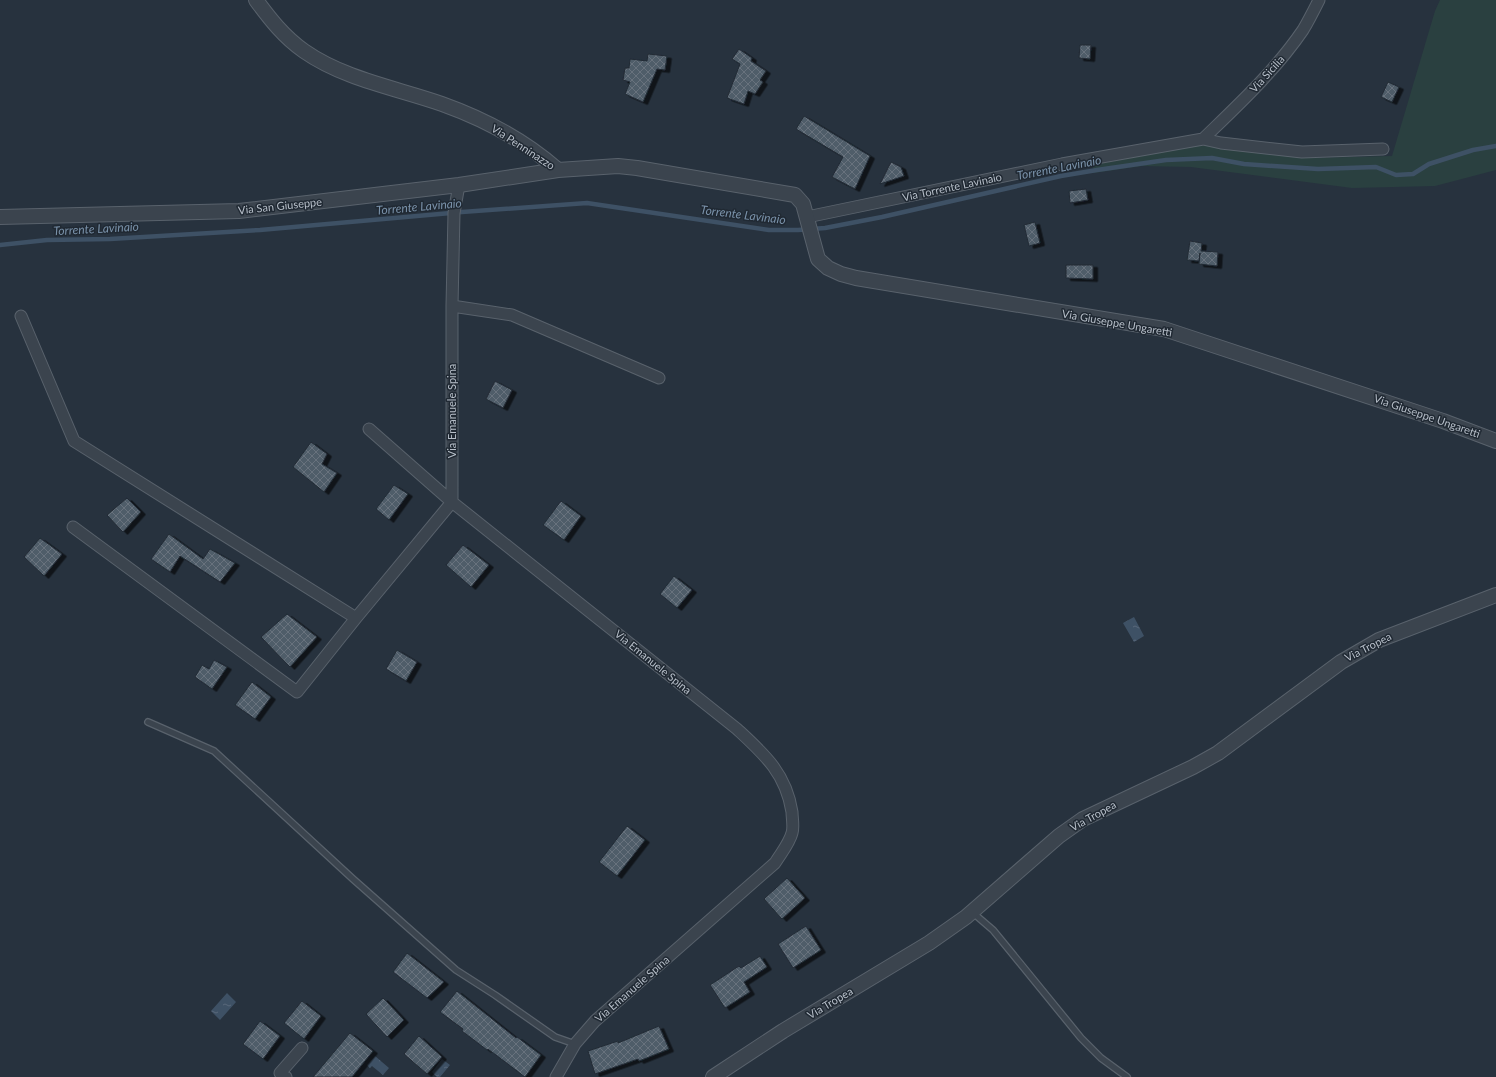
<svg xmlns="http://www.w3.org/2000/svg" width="1496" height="1077" font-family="Lato,sans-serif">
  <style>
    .grass { fill: #2a4040 }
    .water { fill: url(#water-ripples) }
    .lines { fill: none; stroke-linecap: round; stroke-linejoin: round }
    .stream { stroke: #3e5165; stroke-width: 4.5 }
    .building { fill: url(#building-cross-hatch); stroke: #222b35; filter: url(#shadow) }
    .service-casing { stroke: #59626c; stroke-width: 8 }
    .minor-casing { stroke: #59626c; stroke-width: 13 }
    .tertiary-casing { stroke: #59626c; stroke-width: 16 }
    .service { stroke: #3b444e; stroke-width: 5.5 }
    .minor { stroke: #3b444e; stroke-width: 11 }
    .tertiary { stroke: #3b444e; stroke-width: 14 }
    .labels { text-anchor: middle; stroke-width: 3; stroke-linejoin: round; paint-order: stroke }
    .street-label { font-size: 11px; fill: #b7bfc9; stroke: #202933 }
    .water-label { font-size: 12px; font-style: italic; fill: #7a92aa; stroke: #202933 }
  </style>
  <defs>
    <pattern id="water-ripples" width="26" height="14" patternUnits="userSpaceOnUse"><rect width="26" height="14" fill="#3e5165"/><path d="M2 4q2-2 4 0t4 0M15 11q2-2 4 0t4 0" fill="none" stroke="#58687a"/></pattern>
    <pattern id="building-cross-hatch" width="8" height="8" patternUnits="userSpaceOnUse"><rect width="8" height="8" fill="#505d69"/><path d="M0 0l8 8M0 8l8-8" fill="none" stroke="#67727d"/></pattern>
    <filter id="shadow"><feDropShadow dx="4.5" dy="2.5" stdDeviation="0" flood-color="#0009"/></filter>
  </defs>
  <rect width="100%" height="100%" fill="#27323e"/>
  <path class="grass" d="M 1440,0 L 1496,0 L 1496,170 L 1435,186 L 1352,188 L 1191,167 L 1142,166 L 1094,173 L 1093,165 L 1200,145 L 1288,156 L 1307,158 L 1392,156 L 1435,11 Z"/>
  <path class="water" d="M 1134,617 L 1144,636 L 1134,642 L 1123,623 Z
    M 227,993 L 236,1002 L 220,1020 L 211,1011 Z
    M 375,1056 L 389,1068 L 383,1075 L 372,1066 L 370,1068 L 367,1065 Z
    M 442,1059 L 450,1065 L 440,1077 L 437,1077 L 432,1072 Z"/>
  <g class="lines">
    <path class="stream" d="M 0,245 L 47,240 L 110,239 L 260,230 L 462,212 L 587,203 L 769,230 L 798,230 L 825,228 L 882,217 L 1061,176 L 1097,170 L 1166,160 L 1212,158 L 1244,164 L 1318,169 L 1376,167 L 1396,175 L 1413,174 L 1429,164 L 1473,150 L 1496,146"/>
  </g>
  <path class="building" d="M 1080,45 L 1091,45 L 1090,59 L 1079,58 Z
    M 739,49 L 752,58 L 751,61 L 766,71 L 760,80 L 763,82 L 755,94 L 748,91 L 744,104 L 727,98 L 740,64 L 732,59 Z
    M 648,54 L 667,56 L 665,70 L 657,69 L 643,102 L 625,94 L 630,82 L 623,80 L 625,68 L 629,68 L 630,59 L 647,61 Z
    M 1388,82 L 1399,87 L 1392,102 L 1381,97 Z
    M 804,116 L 870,156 L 855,189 L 832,177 L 843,157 L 796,129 Z
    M 891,162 L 901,167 L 904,176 L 880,184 Z
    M 1086,189 L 1088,200 L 1070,203 L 1069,191 Z
    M 1035,222 L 1040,243 L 1029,246 L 1024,225 Z
    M 1190,241 L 1202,243 L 1201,251 L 1218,252 L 1217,266 L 1199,264 L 1200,253 L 1199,261 L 1187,260 Z
    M 1066,265 L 1093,265 L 1093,279 L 1066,278 Z
    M 495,381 L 512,390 L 503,408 L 486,399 Z
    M 311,442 L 327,454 L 322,464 L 337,473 L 324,492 L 293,467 Z
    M 394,485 L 408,494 L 389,520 L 376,509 Z
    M 127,498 L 141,512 L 123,532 L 107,515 Z
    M 561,501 L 581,516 L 564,540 L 543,525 Z
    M 169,534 L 203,559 L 210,549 L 235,563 L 220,582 L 180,556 L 170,572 L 151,559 Z
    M 40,538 L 62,554 L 44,576 L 24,557 Z
    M 463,545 L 489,565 L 471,587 L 446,565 Z
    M 674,576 L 692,590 L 677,608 L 660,594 Z
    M 287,614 L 317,637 L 290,667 L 261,637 Z
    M 397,650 L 417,662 L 406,681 L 386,669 Z
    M 214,660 L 227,667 L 212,689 L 195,677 L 202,665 L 209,669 Z
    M 252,682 L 271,697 L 255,719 L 235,705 Z
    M 627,826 L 645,840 L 617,876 L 599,862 Z
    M 787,878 L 805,898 L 782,919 L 764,899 Z
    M 806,926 L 821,950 L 793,968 L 778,944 Z
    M 407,953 L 444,982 L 427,998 L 393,972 Z
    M 760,956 L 767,967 L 744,982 L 750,992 L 725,1008 L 710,985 L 739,966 L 741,968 Z
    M 457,991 L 516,1038 L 517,1037 L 541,1055 L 525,1077 L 488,1049 L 487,1050 L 462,1031 L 463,1029 L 440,1012 Z
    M 383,998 L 404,1020 L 387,1037 L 366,1014 Z
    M 302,1001 L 321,1016 L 304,1039 L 284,1023 Z
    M 260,1021 L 280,1036 L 263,1059 L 243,1044 Z
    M 659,1026 L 669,1049 L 639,1061 L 638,1059 L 595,1074 L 588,1051 L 618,1041 L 618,1043 Z
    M 350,1033 L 373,1051 L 352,1077 L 313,1077 Z
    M 419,1036 L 442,1057 L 427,1074 L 404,1054 Z"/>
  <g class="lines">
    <g class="service-casing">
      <path id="service" d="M 148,722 L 214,751 L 353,879 L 456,970 L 495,995 L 555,1037 L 575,1044
        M 972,912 L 993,930 L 1081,1038 L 1101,1058 L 1127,1077"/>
    </g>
    <g class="minor-casing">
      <path id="minor" d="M 1203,139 C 1238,105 1275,71 1303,30 C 1309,20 1314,10 1319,0
        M 459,185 L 454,213 L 452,306 L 452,502 L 737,729 C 764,754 786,773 792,812 C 792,818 794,827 792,833 C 789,844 781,853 775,863 L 595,1021 L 575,1044 L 556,1077
        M 807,217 L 1062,164 L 1203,139 L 1221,143 L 1302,152 L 1383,149
        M 452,306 L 512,315 L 659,378
        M 21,316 L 74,441 L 356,618
        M 73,527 L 297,692 L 356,618 L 452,502 L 369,429
        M 286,1077 L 280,1073 L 302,1048"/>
    </g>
    <g class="tertiary-casing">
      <path id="tertiary" d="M 256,0 C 270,19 284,37 304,51 C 344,79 396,88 442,104 C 484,119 524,140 558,170
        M 0,217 L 239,211 L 459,185 L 558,170 L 618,166 L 637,168 L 795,195 L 803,204 L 818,259 L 828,268 L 841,274 L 856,278 L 1164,329 L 1443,421 L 1496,441
        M 713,1077 L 783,1031 L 929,943 L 966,917 L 1059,836 L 1083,819 L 1193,767 L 1218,753 L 1341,662 L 1379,640 L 1496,595"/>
    </g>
    <use href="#service" class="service"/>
    <use href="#minor" class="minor"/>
    <use href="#tertiary" class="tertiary"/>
  </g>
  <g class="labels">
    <g class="street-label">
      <text transform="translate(1267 74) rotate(-48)" y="4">Via Sicilia</text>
      <text transform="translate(523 147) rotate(33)" y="4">Via Penninazzo</text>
      <text transform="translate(952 187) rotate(-12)" y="4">Via Torrente Lavinaio</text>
      <text transform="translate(280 206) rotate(-6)" y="4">Via San Giuseppe</text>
      <text transform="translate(1117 323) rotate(10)" y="4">Via Giuseppe Ungaretti</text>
      <text transform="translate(452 411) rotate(-90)" y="4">Via Emanuele Spina</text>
      <text transform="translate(1427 416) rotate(19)" y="4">Via Giuseppe Ungaretti</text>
      <text transform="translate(1368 647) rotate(-27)" y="4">Via Tropea</text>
      <text transform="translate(653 662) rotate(39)" y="4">Via Emanuele Spina</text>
      <text transform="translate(1093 816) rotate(-29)" y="4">Via Tropea</text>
      <text transform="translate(632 989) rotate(-41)" y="4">Via Emanuele Spina</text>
      <text transform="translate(830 1003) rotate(-31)" y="4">Via Tropea</text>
    </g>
    <g class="water-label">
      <text transform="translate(1059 168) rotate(-11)" y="4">Torrente Lavinaio</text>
      <text transform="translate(419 207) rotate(-5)" y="4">Torrente Lavinaio</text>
      <text transform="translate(743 215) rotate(7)" y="4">Torrente Lavinaio</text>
      <text transform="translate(96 229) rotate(-3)" y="4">Torrente Lavinaio</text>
    </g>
  </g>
</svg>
